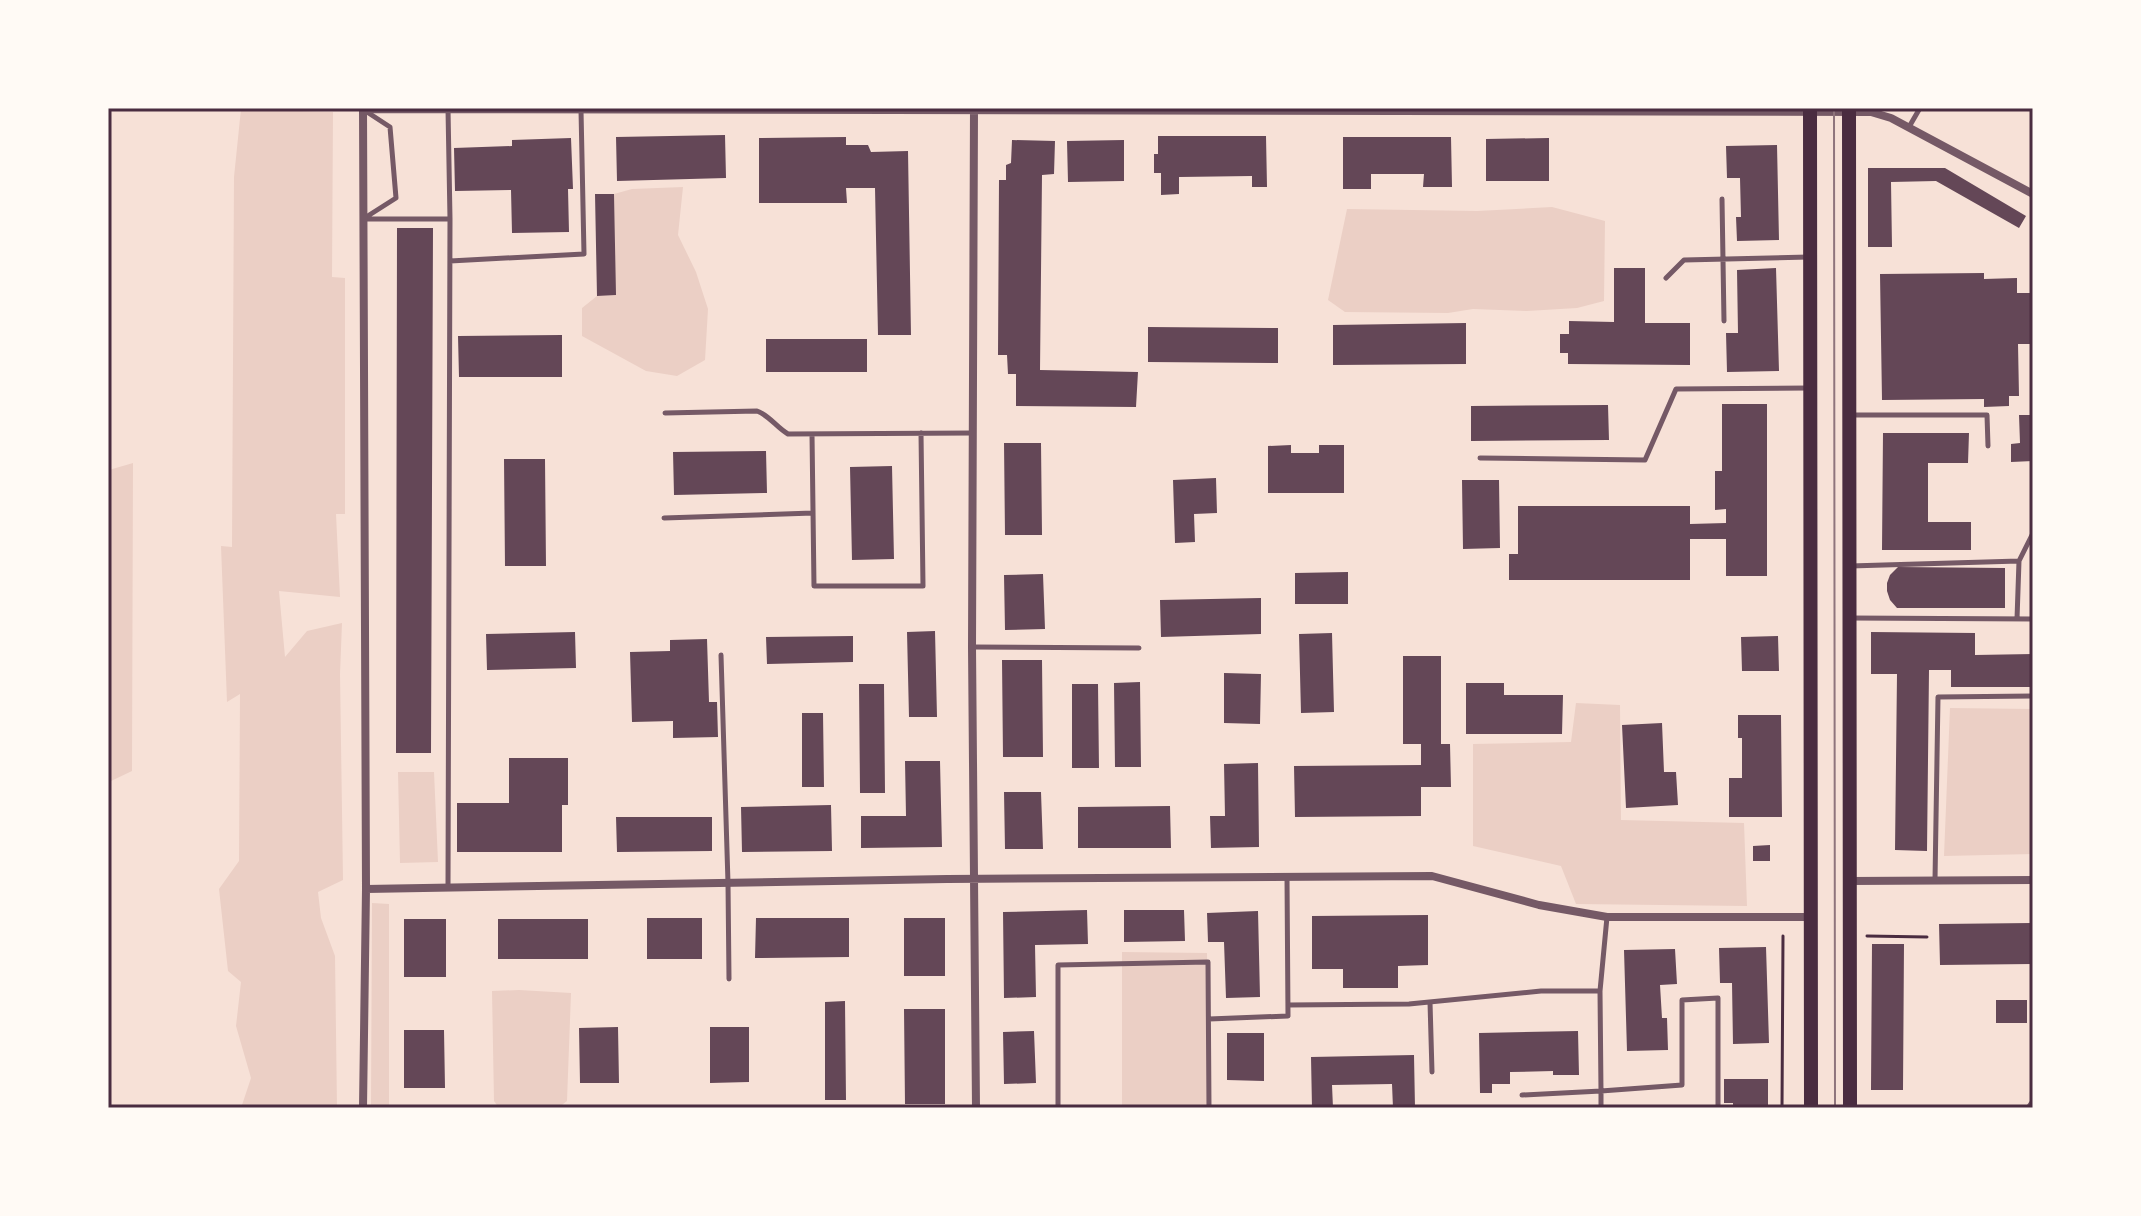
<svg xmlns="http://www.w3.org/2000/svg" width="2141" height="1216" font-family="Roboto,sans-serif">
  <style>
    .green { fill: #ebcfc5 }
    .building { fill: #644757 }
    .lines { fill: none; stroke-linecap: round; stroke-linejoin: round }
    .path { stroke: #4a2c40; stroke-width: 3 }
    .service { stroke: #755966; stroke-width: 5 }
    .minor { stroke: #755966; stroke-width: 8 }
    .secondary { stroke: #4a2c40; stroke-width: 14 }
    .tram { stroke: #8f747c; stroke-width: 2 }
    .neatline { fill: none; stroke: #4a2c40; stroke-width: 3 }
  </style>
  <rect width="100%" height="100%" fill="#f7e1d7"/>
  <path class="green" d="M 241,109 L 333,112 L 332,277 L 345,278 L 345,514 L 336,514 L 340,597 L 279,591 L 285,657 L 307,631 L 342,623 L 340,674 L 343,880 L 318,892 L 321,918 L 335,956 L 337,1108 L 241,1108 L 251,1078 L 236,1026 L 241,982 L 228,971 L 219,889 L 239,861 L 240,694 L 227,702 L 221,546 L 232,547 L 234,177 Z
    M 683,187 L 678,235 L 696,272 L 708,309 L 705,360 L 677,376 L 646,371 L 582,336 L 582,308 L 597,296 L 615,295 L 614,194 L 632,189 Z
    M 1552,207 L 1605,221 L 1604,301 L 1577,308 L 1527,311 L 1473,309 L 1448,313 L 1345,312 L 1328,300 L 1347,209 L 1477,211 Z
    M 133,463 L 132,771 L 111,781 L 109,470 Z
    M 1576,703 L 1620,705 L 1621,820 L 1744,823 L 1747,906 L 1576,904 L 1561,866 L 1473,846 L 1473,744 L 1571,742 Z
    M 1950,708 L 2033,709 L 2033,854 L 1944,856 Z
    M 398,772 L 434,772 L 438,862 L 400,863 Z
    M 372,903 L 389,904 L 389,1108 L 371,1108 Z
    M 1122,952 L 1207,953 L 1209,1108 L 1122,1108 Z
    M 519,990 L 571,993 L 567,1101 L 558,1108 L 499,1108 L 494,1101 L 492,991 Z"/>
  <path class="building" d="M 725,135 L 726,178 L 617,181 L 616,137 Z
    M 1158,136 L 1266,136 L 1267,187 L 1252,187 L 1252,176 L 1179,177 L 1179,194 L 1161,195 L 1161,173 L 1154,173 L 1154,154 L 1158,154 Z
    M 846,137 L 846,145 L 868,145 L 871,152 L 908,151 L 911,335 L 878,335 L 875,188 L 846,188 L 847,203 L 759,203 L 759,138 Z
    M 1343,137 L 1451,137 L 1452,187 L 1423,187 L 1424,174 L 1371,174 L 1371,189 L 1343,189 Z
    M 571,138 L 573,189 L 568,189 L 569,232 L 512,233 L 511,190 L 455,191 L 454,148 L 512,146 L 512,140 Z
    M 1549,138 L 1549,181 L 1486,181 L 1486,139 Z
    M 1012,140 L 1055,141 L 1054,174 L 1042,175 L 1040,370 L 1138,372 L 1136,407 L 1016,406 L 1016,374 L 1008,374 L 1007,355 L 998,355 L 999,180 L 1006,180 L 1006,165 L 1011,163 Z
    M 1124,140 L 1124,181 L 1068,182 L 1067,141 Z
    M 1777,145 L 1779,240 L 1737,241 L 1736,217 L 1741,217 L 1740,178 L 1727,178 L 1726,146 Z
    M 1868,168 L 1945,168 L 2026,216 L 2019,228 L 1936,181 L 1891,182 L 1892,247 L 1868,247 Z
    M 595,194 L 614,194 L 616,295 L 597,296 Z
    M 397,228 L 433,228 L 431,753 L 396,753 Z
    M 1614,268 L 1645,268 L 1645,323 L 1690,323 L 1690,365 L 1568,364 L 1568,353 L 1560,353 L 1560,334 L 1569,334 L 1569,321 L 1614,322 Z
    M 1776,268 L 1779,371 L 1727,372 L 1726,333 L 1738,333 L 1737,270 Z
    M 1984,273 L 1984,279 L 2017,278 L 2017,293 L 2033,293 L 2033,344 L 2018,344 L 2019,396 L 2009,396 L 2009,406 L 1984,407 L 1984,399 L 1882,400 L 1880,274 Z
    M 1466,323 L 1466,364 L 1333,365 L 1333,325 Z
    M 1148,327 L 1278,328 L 1278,363 L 1148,362 Z
    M 562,335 L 562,377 L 459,377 L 458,336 Z
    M 766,339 L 867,339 L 867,372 L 766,372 Z
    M 1722,404 L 1767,404 L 1767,576 L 1726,576 L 1726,539 L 1690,539 L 1690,580 L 1509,580 L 1509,554 L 1518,554 L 1518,506 L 1690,506 L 1690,524 L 1726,523 L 1726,509 L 1715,510 L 1715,471 L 1722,471 Z
    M 1608,405 L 1609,440 L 1471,441 L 1471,406 Z
    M 2019,415 L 2033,415 L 2033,461 L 2011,462 L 2011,444 L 2020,443 Z
    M 1883,433 L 1969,433 L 1968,463 L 1928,463 L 1928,522 L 1971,522 L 1971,550 L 1882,550 Z
    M 1004,443 L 1041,443 L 1042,535 L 1005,535 Z
    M 1291,445 L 1291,453 L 1319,453 L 1319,445 L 1344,445 L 1344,493 L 1268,493 L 1268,446 Z
    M 766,451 L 767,493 L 674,495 L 673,452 Z
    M 504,459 L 545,459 L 546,566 L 505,566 Z
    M 892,466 L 894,559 L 852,560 L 850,467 Z
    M 1216,478 L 1217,513 L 1194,514 L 1195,542 L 1175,543 L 1173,480 Z
    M 1462,480 L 1499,480 L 1500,548 L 1463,549 Z
    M 1898,567 L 2005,568 L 2005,608 L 1897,608 L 1890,600 L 1887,591 L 1887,583 L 1890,575 Z
    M 1348,572 L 1348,604 L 1295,604 L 1295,573 Z
    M 1043,574 L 1045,629 L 1005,630 L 1004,575 Z
    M 1261,598 L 1261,634 L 1161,637 L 1160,600 Z
    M 935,631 L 937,717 L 909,717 L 907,632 Z
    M 575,632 L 576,668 L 487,670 L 486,634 Z
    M 1871,632 L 1975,633 L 1975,655 L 2033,654 L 2033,687 L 1951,687 L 1951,670 L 1929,670 L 1927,851 L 1895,850 L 1897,674 L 1871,674 Z
    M 1332,633 L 1334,712 L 1301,713 L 1299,634 Z
    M 853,636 L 853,662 L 767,664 L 766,637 Z
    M 1778,636 L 1779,671 L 1742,671 L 1741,637 Z
    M 707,639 L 709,702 L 717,702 L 718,737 L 673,738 L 673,721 L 632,722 L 630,652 L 670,651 L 670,640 Z
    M 1403,656 L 1441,656 L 1441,744 L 1450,744 L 1451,787 L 1421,787 L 1421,816 L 1295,817 L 1294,766 L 1421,765 L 1421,744 L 1403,744 Z
    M 1002,660 L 1042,660 L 1043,757 L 1003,757 Z
    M 1224,673 L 1261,674 L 1260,724 L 1224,723 Z
    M 1140,682 L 1141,767 L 1115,767 L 1114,683 Z
    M 1466,683 L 1504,683 L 1504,695 L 1563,695 L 1562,734 L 1466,734 Z
    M 859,684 L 884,684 L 885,793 L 860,793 Z
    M 1072,684 L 1098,684 L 1099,768 L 1072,768 Z
    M 802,713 L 823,713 L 824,787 L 802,787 Z
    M 1738,715 L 1781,715 L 1782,817 L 1729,817 L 1729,778 L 1742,778 L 1742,738 L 1738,738 Z
    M 1662,723 L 1664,772 L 1676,772 L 1678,805 L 1626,808 L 1622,725 Z
    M 509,758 L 568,758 L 568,805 L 562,805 L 562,852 L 457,852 L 457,803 L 509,803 Z
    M 905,761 L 940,761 L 942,847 L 861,848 L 861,816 L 906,816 Z
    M 1258,763 L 1259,847 L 1211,848 L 1210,816 L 1225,816 L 1224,764 Z
    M 1004,792 L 1041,792 L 1043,849 L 1005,849 Z
    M 831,805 L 832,851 L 742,852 L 741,807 Z
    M 1170,806 L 1171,848 L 1078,848 L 1078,807 Z
    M 616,817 L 712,817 L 712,851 L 617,852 Z
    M 1770,845 L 1770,861 L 1753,861 L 1753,846 Z
    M 1087,910 L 1088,944 L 1035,945 L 1036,997 L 1004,998 L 1003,912 Z
    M 1124,910 L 1184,910 L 1185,941 L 1124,942 Z
    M 1258,911 L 1260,997 L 1226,998 L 1224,942 L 1208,942 L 1207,913 Z
    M 1428,915 L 1428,965 L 1398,966 L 1398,988 L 1343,988 L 1343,969 L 1312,969 L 1312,916 Z
    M 647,918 L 702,918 L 702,959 L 647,959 Z
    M 756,918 L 849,918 L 849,957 L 755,958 Z
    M 904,918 L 945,918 L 945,976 L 904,976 Z
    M 404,919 L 446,919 L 446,977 L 404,977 Z
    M 498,919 L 588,919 L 588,959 L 498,959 Z
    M 2032,923 L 2032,964 L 1940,965 L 1939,924 Z
    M 1872,944 L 1904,944 L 1903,1090 L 1871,1090 Z
    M 1766,947 L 1769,1043 L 1733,1044 L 1732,983 L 1720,983 L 1719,948 Z
    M 1675,949 L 1677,984 L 1660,985 L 1662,1018 L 1667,1018 L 1668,1050 L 1627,1051 L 1624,950 Z
    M 1996,1000 L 2027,1000 L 2027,1023 L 1996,1023 Z
    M 845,1001 L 846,1100 L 825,1100 L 825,1002 Z
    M 904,1009 L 945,1009 L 945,1104 L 905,1104 Z
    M 618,1027 L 619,1083 L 580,1083 L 579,1028 Z
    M 710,1027 L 749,1027 L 749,1082 L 710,1083 Z
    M 404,1030 L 444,1030 L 445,1088 L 404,1088 Z
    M 1034,1031 L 1036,1083 L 1004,1084 L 1003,1032 Z
    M 1578,1031 L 1579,1075 L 1553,1075 L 1553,1071 L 1510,1072 L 1510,1084 L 1492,1084 L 1492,1093 L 1480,1093 L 1479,1033 Z
    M 1227,1033 L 1264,1033 L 1264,1081 L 1227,1080 Z
    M 1414,1055 L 1415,1108 L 1393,1108 L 1392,1084 L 1332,1085 L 1333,1108 L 1312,1108 L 1311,1057 Z
    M 1724,1079 L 1768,1079 L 1768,1108 L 1733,1108 L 1733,1103 L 1724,1103 Z"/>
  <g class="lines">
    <path class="path" d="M 1867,936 L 1927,937
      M 1782,1108 L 1783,936"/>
    <path class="service" d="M 364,110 L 390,127 L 396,198 L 363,219 L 450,219 L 448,109
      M 1909,127 L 1920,108
      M 1722,199 L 1724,321
      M 450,261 L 584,254 L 581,110
      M 1666,278 L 1684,260 L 1809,257
      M 665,413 L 757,411 C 770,416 776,427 788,434 L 973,433
      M 1850,415 L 1987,415 L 1988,446
      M 812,434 L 814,586 L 923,586 L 921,433
      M 1480,458 L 1645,460 L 1676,389 L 1809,388
      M 664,518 L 813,513
      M 1850,566 L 2019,561
      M 1850,618 L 2033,619
      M 2017,619 L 2019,561 L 2033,533
      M 973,647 L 1139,648
      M 721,655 L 728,883 L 729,979
      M 1935,880 L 1938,697 L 2033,696
      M 448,887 L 450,219
      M 1430,1002 L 1432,1072
      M 1288,1005 L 1409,1004 L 1541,991 L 1600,991 L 1607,917
      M 1209,1019 L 1288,1016 L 1287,877
      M 1522,1095 L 1601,1091 L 1600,991
      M 1058,1108 L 1058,965 L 1208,962 L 1209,1108
      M 1601,1108 L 1601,1091 L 1682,1085 L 1682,1000 L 1718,998 L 1718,1108
      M 2028,1108 L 2033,1101"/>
    <path class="minor" d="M 363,108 L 366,889 L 363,1108
      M 974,108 L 972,647 L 976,1108
      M 363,109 L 1871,112 L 1891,118 L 2033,194
      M 1850,881 L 2033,880
      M 366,889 L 947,879 L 1432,876 L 1539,905 L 1607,917 L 1811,917"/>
    <path class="secondary" d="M 1810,108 L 1811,1108
      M 1849,108 L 1850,1108"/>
    <path class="tram" d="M 1834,108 L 1835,1108"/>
  </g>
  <rect width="2141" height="1216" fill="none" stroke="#fffaf5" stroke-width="220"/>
  <rect x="110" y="110" width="1921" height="996" class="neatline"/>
</svg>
